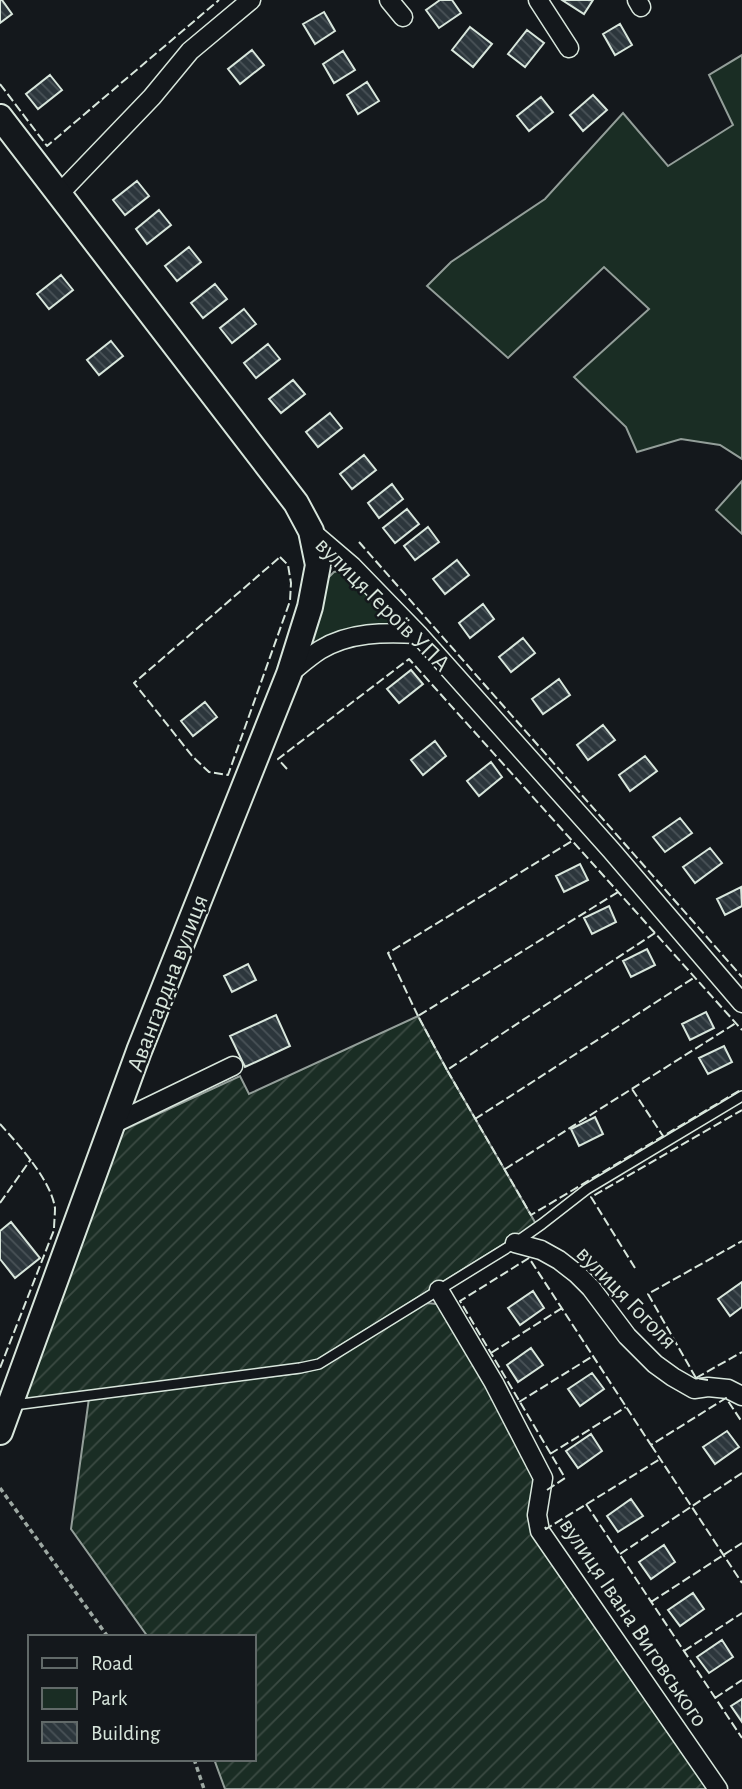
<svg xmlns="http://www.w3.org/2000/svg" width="742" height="1789" font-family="'Alegreya Sans',sans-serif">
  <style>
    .green { fill: #1a2d24; stroke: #939e99; stroke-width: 2 }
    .garden { fill: url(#garden-furrows); stroke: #939e99; stroke-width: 2 }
    .building { fill: url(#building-back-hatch); stroke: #d8e6dc; stroke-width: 2 }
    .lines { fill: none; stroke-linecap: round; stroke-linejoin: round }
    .lane-casing { stroke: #d8e6dc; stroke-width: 12 }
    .street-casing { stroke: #d8e6dc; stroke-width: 21 }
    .secondary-casing { stroke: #d8e6dc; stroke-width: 28 }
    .path { stroke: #9da8a2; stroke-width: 3.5; stroke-dasharray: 5 3.5; stroke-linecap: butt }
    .lane { stroke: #14181c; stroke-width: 9 }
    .street { stroke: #14181c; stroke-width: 18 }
    .secondary { stroke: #14181c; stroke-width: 24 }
    .fence { stroke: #d8e6dc; stroke-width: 2; stroke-dasharray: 9 3.5; stroke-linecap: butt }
    .labels { text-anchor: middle; stroke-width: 5; stroke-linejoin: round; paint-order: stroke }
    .street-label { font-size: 24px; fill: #d8e6dc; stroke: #14181c }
  </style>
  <defs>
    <pattern id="garden-furrows" width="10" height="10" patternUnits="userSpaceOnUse" patternTransform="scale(1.75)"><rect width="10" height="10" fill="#1a2d24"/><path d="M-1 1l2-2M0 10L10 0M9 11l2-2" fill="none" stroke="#3b4b43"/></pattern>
    <pattern id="building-back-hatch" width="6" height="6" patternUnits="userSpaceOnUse" patternTransform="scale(1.75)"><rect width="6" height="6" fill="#2c363c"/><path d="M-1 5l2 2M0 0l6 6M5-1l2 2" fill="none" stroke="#4a5358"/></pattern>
  </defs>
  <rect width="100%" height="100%" fill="#14181c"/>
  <path class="green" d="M 742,55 L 742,459 L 720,445 L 681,439 L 637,452 L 626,427 L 574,377 L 649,309 L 604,267 L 508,358 L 427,286 L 451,262 L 545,199 L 623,113 L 668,166 L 733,125 L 709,75 Z
    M 742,481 L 742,534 L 716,510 Z
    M 342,570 L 350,573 L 404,627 L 306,654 L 327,579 L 334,572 Z"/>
  <path class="garden" d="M 418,1016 L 447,1070 L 536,1224 L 317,1360 L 300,1364 L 35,1399 L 28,1398 L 24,1394 L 121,1131 L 240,1076 L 249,1094 Z
    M 426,1303 L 437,1304 L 445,1309 L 490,1384 L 538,1486 L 528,1514 L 532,1528 L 713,1789 L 225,1789 L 214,1759 L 254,1759 L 254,1637 L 148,1637 L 71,1529 L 89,1398 L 300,1373 L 320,1368 Z"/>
  <path class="building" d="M 0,0 L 2,0 L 12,14 L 0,23 Z
    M 440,0 L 452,0 L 461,13 L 439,28 L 426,10 Z
    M 562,0 L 593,0 L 584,14 Z
    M 324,12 L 335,31 L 315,44 L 303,24 Z
    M 620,24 L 632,45 L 615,55 L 603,34 Z
    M 470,27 L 492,44 L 473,67 L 452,50 Z
    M 527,30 L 544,43 L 525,67 L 508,54 Z
    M 252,50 L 264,65 L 240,84 L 228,69 Z
    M 343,51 L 355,70 L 334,83 L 323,64 Z
    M 50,75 L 62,90 L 38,109 L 26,94 Z
    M 367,82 L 379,101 L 358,114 L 347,95 Z
    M 593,95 L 607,110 L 583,131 L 570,115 Z
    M 541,97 L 553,112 L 529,131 L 517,116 Z
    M 137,181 L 149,196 L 125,215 L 113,200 Z
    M 159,210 L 171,225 L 147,244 L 136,229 Z
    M 189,247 L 201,262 L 177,281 L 165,266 Z
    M 61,275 L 73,290 L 49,309 L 37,294 Z
    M 215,284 L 227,299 L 203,318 L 191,303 Z
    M 244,309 L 256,324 L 232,343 L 220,328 Z
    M 111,341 L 123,356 L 99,375 L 87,360 Z
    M 268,344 L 280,359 L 256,378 L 244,363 Z
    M 293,380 L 305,394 L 281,413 L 269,399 Z
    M 330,413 L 342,428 L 318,447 L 306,432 Z
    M 364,455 L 376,470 L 352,489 L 340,474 Z
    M 392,484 L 403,499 L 379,518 L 368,503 Z
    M 407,509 L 419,524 L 395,543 L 383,528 Z
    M 428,527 L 439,542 L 415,560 L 404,546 Z
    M 457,560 L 469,575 L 445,594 L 433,579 Z
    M 483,604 L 494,619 L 470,638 L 459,623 Z
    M 523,638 L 535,653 L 511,672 L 499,657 Z
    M 411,670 L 423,684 L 399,703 L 387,689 Z
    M 559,679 L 570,695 L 543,714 L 532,699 Z
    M 205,702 L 217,717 L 193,736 L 181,721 Z
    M 603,725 L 615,740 L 588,760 L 577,745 Z
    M 435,741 L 446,756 L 423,775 L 411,760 Z
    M 645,756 L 657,771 L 630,791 L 619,775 Z
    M 491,762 L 502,777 L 479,796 L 467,781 Z
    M 680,818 L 692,833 L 665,852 L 653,837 Z
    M 710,848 L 722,863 L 695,883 L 683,867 Z
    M 580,864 L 588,880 L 564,892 L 556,876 Z
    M 741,887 L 742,906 L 725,915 L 717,899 Z
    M 609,906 L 616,922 L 592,934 L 584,918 Z
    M 647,949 L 655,965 L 631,977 L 623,961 Z
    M 248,964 L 256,980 L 232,992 L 224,976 Z
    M 706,1012 L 714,1028 L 690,1040 L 682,1024 Z
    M 276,1015 L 290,1046 L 245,1067 L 230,1036 Z
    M 724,1046 L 732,1062 L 708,1074 L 699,1058 Z
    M 595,1117 L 603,1134 L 579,1146 L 571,1129 Z
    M 11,1222 L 40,1258 L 15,1278 L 0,1259 L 0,1231 Z
    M 742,1282 L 742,1307 L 730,1316 L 718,1299 Z
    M 533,1291 L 544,1308 L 520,1325 L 508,1308 Z
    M 531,1348 L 543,1365 L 518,1382 L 507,1365 Z
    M 592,1373 L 604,1389 L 580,1406 L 568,1389 Z
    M 727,1431 L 739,1447 L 715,1464 L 703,1447 Z
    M 591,1434 L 602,1451 L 578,1468 L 566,1451 Z
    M 631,1499 L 643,1516 L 618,1532 L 607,1516 Z
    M 664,1545 L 675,1562 L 651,1579 L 639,1562 Z
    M 693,1593 L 704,1609 L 680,1626 L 668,1610 Z
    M 722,1640 L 733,1657 L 709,1673 L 697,1657 Z
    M 742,1699 L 742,1722 L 731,1706 Z"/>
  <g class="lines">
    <g class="lane-casing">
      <path id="lane" d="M 14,1405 L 300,1368 L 319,1364 L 515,1243 L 542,1224 L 587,1189 L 742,1096"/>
    </g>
    <g class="street-casing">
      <path id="street" d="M 389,0 L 403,17
        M 538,0 L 569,48
        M 637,0 L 641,7
        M 59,194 L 152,97 L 190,51 L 251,0
        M 311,531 L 352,566 L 418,634 L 611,850 L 742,1003
        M 289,674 C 299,666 309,657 320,650 C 349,632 385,632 418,634
        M 113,1124 L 233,1066
        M 515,1243 L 541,1250 L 559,1260 L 577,1274 L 591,1288 L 627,1336 L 655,1364 L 673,1377 L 694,1389 L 708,1387 L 728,1389 L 742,1396
        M 439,1290 L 494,1383 L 543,1478 L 537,1515 L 540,1531 L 718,1789"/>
    </g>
    <g class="secondary-casing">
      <path id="secondary" d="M 0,117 L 296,503 L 311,531 L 318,565 L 310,607 L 289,674 L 139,1051 L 0,1432"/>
    </g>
    <path class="path" d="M 0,1488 L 108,1637
      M 194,1759 L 204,1789"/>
    <use href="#lane" class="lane"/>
    <use href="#street" class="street"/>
    <use href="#secondary" class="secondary"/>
    <path class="fence" d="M 0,84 L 47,146 L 219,0
      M 359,542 L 742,977
      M 280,557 L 288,565 L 291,583 L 290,601 L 228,775 L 209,772 L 193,757 L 134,683 Z
      M 287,769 L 278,759 L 409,659 L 742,1030
      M 655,933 L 447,1070 L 531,1215 L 742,1089
      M 418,1016 L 388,953 L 572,841
      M 447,1070 L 418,1016 L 618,892
      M 632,1089 L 663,1136
      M 475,1119 L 695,977
      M 0,1124 C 18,1144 51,1180 55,1208 C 55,1215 54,1223 54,1230 L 0,1368
      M 505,1169 L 736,1023
      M 0,1203 L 31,1159
      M 635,1268 L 591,1197 L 742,1110
      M 491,1353 L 562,1308
      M 696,1378 L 742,1352
      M 708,1380 L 696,1378 L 648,1294 L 742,1241
      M 519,1402 L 593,1356
      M 651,1445 L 742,1583
      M 550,1454 L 626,1407
      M 547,1490 L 565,1478 L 460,1301 L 529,1258 L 651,1445 L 726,1398 L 742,1422
      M 586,1504 L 742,1738
      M 545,1527 L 546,1529 L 660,1459
      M 620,1554 L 742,1473
      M 651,1602 L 742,1543
      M 684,1651 L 742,1613
      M 715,1698 L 742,1680"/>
  </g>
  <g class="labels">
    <g class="street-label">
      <text transform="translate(383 604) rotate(45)" y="8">вулиця Героїв УПА</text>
      <text transform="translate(167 983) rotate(-69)" y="8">Авангардна вулиця</text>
      <text transform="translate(627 1297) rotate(46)" y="8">вулиця Гоголя</text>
      <text transform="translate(634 1622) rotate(56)" y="8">вулиця Івана Виговського</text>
    </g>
  </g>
  <rect x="28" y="1635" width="228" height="126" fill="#14181c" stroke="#626a69" stroke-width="2"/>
  <rect x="42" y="1658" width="35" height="10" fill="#14181c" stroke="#626a69" stroke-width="2"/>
  <text x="91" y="1670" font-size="21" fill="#d8e6dc">Road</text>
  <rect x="42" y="1688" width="35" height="21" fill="#1a2d24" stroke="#626a69" stroke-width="2"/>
  <text x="91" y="1705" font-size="21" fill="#d8e6dc">Park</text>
  <rect x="42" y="1722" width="35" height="21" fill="url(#building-back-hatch)" stroke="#626a69" stroke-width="2"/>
  <text x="91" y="1740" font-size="21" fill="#d8e6dc">Building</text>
</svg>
